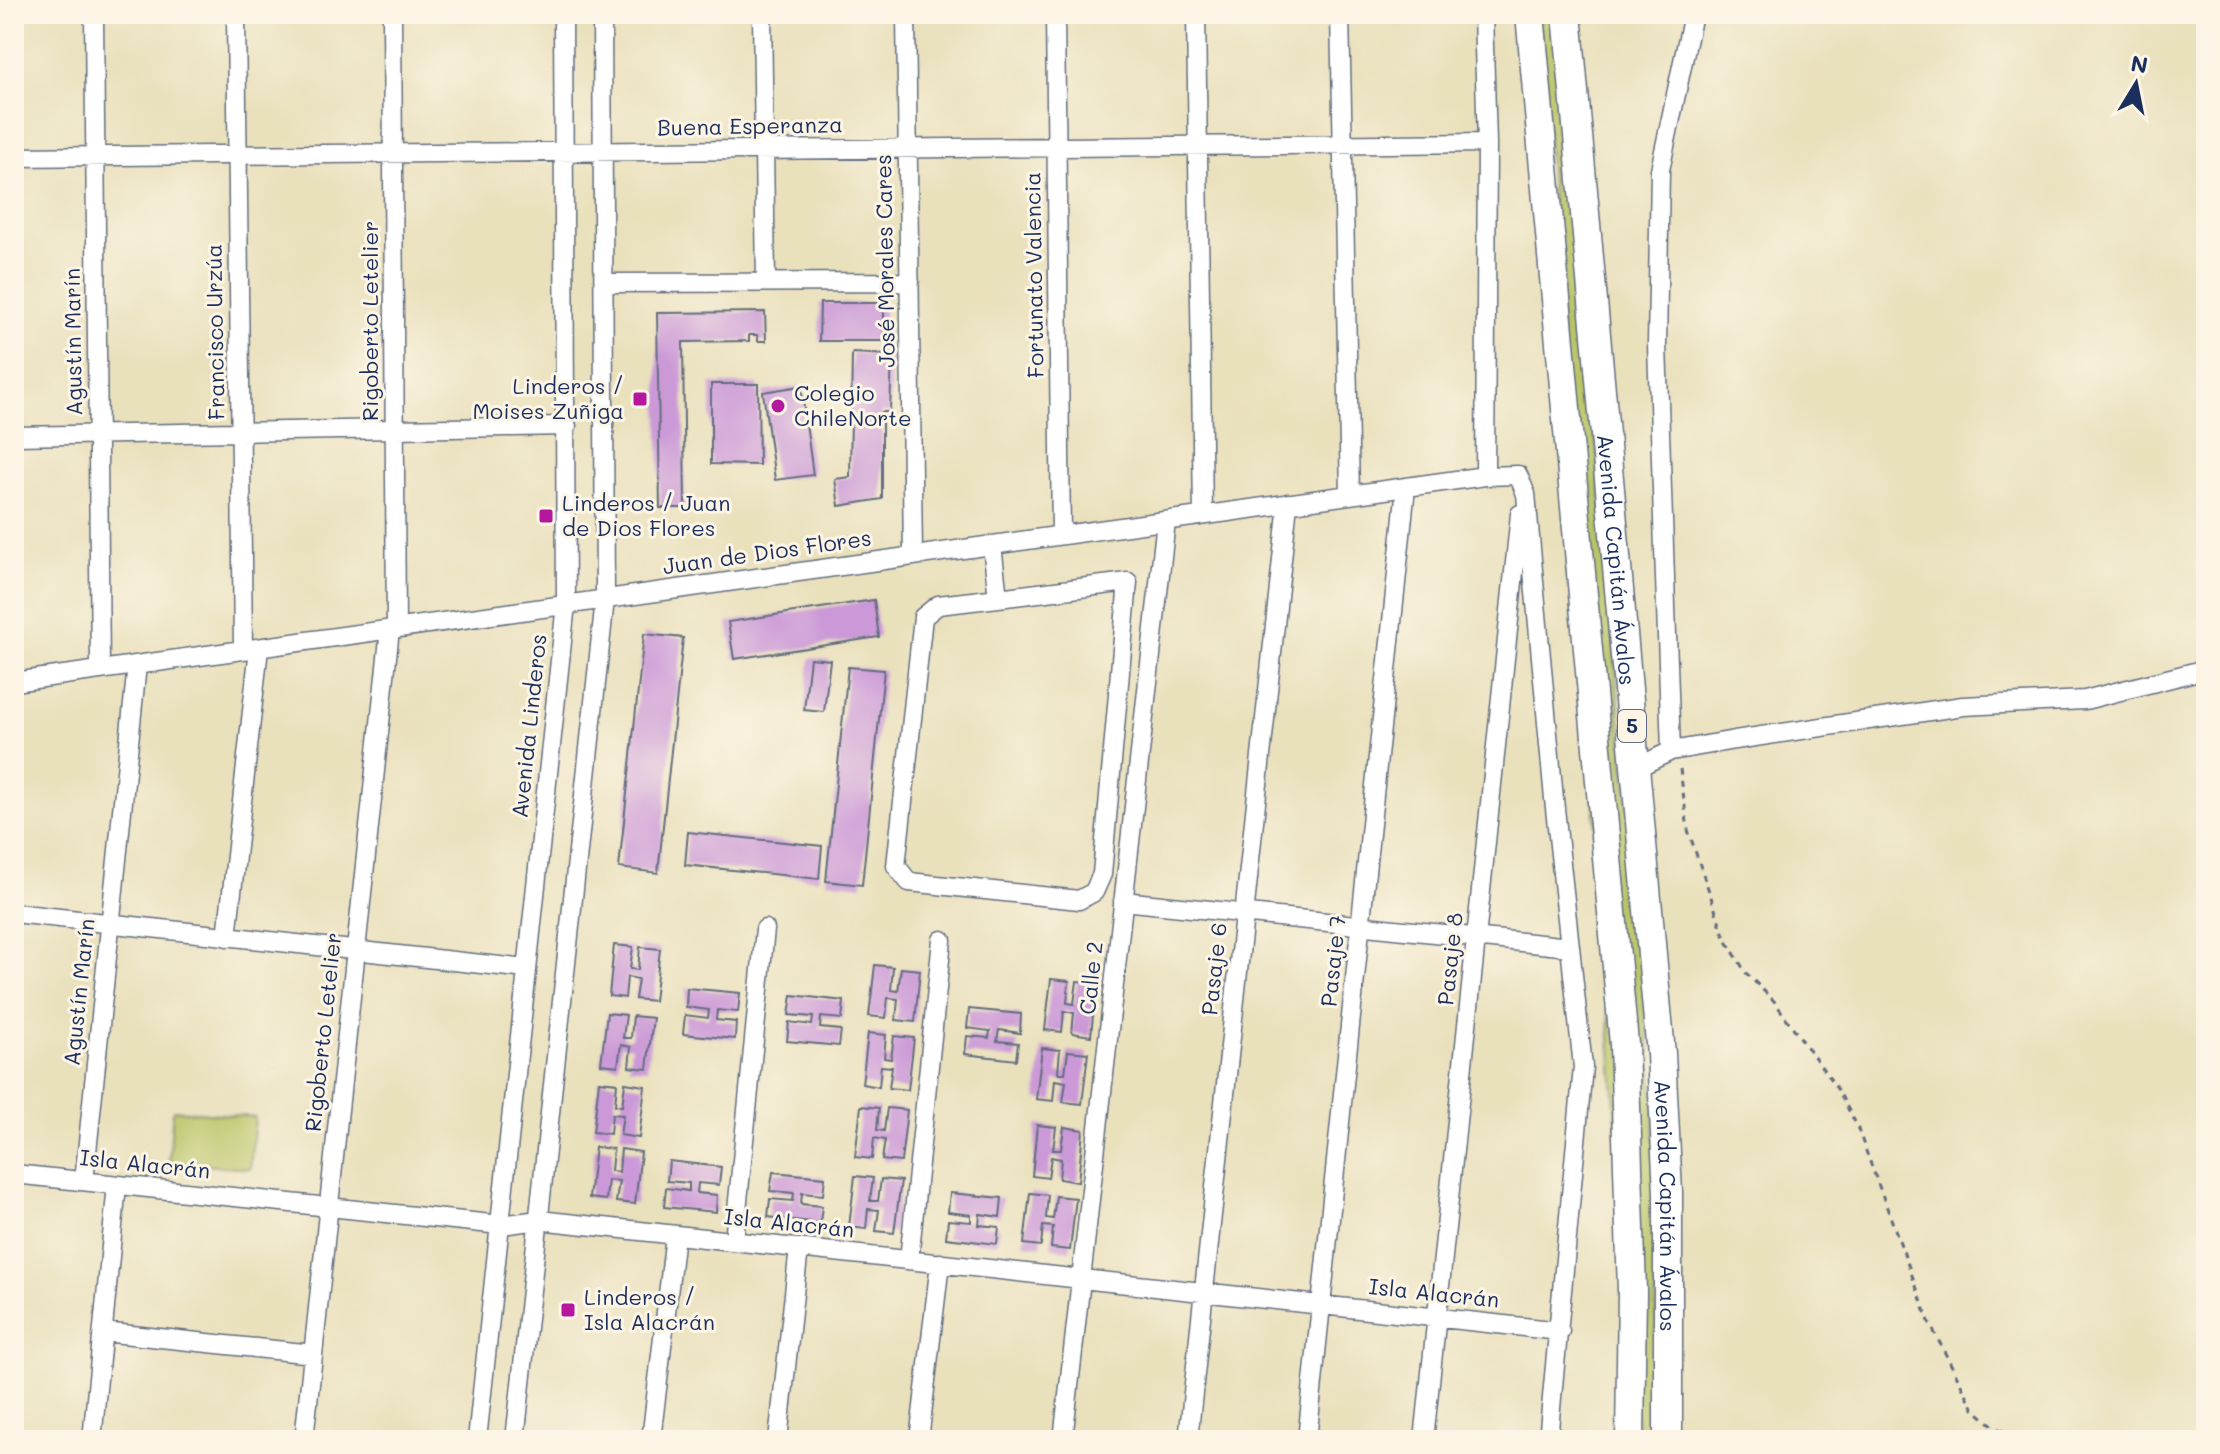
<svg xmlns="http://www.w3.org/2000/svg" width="2220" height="1454" font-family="Mali,sans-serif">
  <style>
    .green { fill: #b9c466; stroke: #6a7a62; stroke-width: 2 }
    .building { fill: #cb99d7 }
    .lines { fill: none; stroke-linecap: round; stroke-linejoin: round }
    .minor-casing { stroke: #636d7f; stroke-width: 21 }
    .highway-casing { stroke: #636d7f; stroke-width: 31 }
    .path { stroke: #636d7f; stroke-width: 3; stroke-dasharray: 6 6; stroke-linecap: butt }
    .minor { stroke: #fff; stroke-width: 18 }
    .highway { stroke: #fff; stroke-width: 28 }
    .poi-dot { fill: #b5179e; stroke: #fcf5e5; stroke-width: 3 }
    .labels { text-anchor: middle; stroke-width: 6; stroke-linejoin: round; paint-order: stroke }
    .shield { fill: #fcf5e5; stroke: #5e6a86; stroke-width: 2 }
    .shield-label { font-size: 20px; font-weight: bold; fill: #1b2f5e }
    .street-label { font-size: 22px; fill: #1b2f5e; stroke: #fcf5e5 }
    .poi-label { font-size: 22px; fill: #1b2f5e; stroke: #fcf5e5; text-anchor: start }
  </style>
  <rect width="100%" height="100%" fill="#fcf5e5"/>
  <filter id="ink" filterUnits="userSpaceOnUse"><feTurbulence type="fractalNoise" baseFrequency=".0125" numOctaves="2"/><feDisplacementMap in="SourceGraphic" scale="16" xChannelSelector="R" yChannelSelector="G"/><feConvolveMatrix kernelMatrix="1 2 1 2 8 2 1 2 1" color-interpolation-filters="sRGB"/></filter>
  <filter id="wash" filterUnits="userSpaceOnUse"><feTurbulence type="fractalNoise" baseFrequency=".006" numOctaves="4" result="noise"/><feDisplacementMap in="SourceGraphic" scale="32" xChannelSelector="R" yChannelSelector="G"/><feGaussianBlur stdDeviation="1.8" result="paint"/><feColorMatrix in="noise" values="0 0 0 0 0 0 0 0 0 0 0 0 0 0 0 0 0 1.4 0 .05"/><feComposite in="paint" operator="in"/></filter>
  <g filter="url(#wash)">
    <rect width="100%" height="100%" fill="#e9e0bc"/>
    <path class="green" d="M 1539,14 L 1558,14 L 1654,1102 L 1657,1440 L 1638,1440 Z
      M 173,1110 L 255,1117 L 250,1169 L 169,1162 Z"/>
    <g id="blocks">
      <path class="building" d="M 820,303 L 884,303 L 884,341 L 819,341 Z
        M 765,312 L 766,341 L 758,341 L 757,335 L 749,335 L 749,341 L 683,342 L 685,508 L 660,508 L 657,313 Z
        M 852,353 L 892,355 L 890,412 L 882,412 L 882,499 L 839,506 L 835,479 L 850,477 Z
        M 711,384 L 758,384 L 759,465 L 711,464 Z
        M 801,386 L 813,475 L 775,480 L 763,392 Z
        M 874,600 L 879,637 L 734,659 L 728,622 Z
        M 644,634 L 683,638 L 658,873 L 619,868 Z
        M 810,658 L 830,660 L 824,712 L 804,710 Z
        M 848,667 L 884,670 L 862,885 L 826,881 Z
        M 688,832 L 822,846 L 819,879 L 685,865 Z
        M 614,945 L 633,947 L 630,969 L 638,970 L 640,947 L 660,949 L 654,1001 L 635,999 L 638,979 L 627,977 L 625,998 L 609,996 Z
        M 875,965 L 893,967 L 891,990 L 898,991 L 901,968 L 920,970 L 915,1022 L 896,1020 L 898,999 L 888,998 L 886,1018 L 869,1016 Z
        M 1051,979 L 1069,981 L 1067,1003 L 1074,1004 L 1077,981 L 1096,983 L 1091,1036 L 1072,1033 L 1074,1013 L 1064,1011 L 1062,1032 L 1045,1030 Z
        M 687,988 L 740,993 L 738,1012 L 717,1010 L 716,1020 L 736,1022 L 735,1039 L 683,1034 L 685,1015 L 708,1018 L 709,1010 L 686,1007 Z
        M 792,995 L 844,1001 L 842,1019 L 821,1017 L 820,1028 L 841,1030 L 839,1046 L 787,1041 L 789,1022 L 812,1025 L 813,1017 L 789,1015 Z
        M 969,1009 L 1021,1014 L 1020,1033 L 999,1030 L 997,1041 L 1018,1043 L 1016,1060 L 965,1054 L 967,1036 L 989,1038 L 990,1031 L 967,1028 Z
        M 607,1013 L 626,1015 L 623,1038 L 631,1038 L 633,1016 L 653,1018 L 647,1069 L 629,1067 L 631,1047 L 621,1045 L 618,1066 L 601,1064 Z
        M 868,1033 L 886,1035 L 884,1058 L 891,1059 L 894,1036 L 914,1038 L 908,1090 L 889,1088 L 892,1067 L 881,1066 L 879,1087 L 862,1084 Z
        M 1042,1048 L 1060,1050 L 1058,1073 L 1065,1073 L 1068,1051 L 1088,1053 L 1082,1104 L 1063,1102 L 1066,1082 L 1055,1080 L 1053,1101 L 1036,1099 Z
        M 599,1081 L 617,1083 L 615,1105 L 622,1106 L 625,1083 L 645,1086 L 639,1138 L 620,1135 L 623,1115 L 612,1114 L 610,1134 L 593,1132 Z
        M 861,1106 L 879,1108 L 877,1130 L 884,1131 L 887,1108 L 907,1110 L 901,1162 L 882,1160 L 885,1140 L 874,1138 L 872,1159 L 855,1157 Z
        M 1037,1125 L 1056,1127 L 1053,1150 L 1061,1150 L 1064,1127 L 1083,1130 L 1078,1182 L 1059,1179 L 1061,1159 L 1051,1157 L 1048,1178 L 1032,1176 Z
        M 595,1147 L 613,1149 L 611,1171 L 619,1172 L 621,1149 L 641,1152 L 635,1204 L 616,1202 L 619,1181 L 608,1180 L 606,1200 L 589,1198 Z
        M 669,1161 L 721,1167 L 719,1185 L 698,1183 L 697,1193 L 717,1195 L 716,1212 L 664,1207 L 666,1188 L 689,1191 L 689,1183 L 667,1181 Z
        M 773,1172 L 825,1177 L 823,1195 L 802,1193 L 801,1204 L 822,1206 L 820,1223 L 768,1217 L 770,1199 L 793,1201 L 794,1193 L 770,1191 Z
        M 855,1176 L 873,1178 L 870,1201 L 878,1201 L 881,1179 L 901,1181 L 894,1233 L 876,1231 L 879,1210 L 868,1209 L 866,1229 L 849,1227 Z
        M 950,1193 L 1002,1198 L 1000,1217 L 980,1214 L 979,1225 L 999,1227 L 997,1244 L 946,1238 L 948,1220 L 971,1222 L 971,1215 L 948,1212 Z
        M 1030,1193 L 1048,1195 L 1046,1218 L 1053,1219 L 1056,1196 L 1076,1198 L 1070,1250 L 1051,1248 L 1053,1227 L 1043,1226 L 1041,1246 L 1024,1244 Z"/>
    </g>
  </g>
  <g filter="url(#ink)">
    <use href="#blocks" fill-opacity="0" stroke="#636d7f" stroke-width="2"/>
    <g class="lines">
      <g class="minor-casing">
        <path id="minor" d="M 94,14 L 100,670
          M 236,14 L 243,650
          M 392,14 L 396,628
          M 762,14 L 766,282
          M 906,14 L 913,556
          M 1055,14 L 1061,535
          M 1196,14 L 1203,515
          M 1340,14 L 1350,495
          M 1483,14 L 1487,143 L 1485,476
          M 14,157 L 1487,143
          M 605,283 L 910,282
          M 14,436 L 567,426
          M 992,545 L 998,598 L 938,605 L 923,617 L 896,866 L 909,882 L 1079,900 L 1094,892 L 1102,874 L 1128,582 L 998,598
          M 14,682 L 1485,476 L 1518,475 L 1526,494 L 1554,799 L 1583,1067 L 1548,1440
          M 1671,751 L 1657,345 L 1660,170 L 1693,14
          M 1636,768 L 1671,751 L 1735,740 L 1963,706 L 2085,700 L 2206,669
          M 1123,901 L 1570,947
          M 14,913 L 527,969
          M 227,937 L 259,648
          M 14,1174 L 501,1225 L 539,1220 L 1560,1331
          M 84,1181 L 137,665
          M 734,1241 L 765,929
          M 909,1260 L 942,940
          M 103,1332 L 313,1354
          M 92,1440 L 117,1185
          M 304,1440 L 390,629
          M 477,1440 L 566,604 L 563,14
          M 515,1440 L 605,599 L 602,14
          M 651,1440 L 675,1235
          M 778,1440 L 799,1248
          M 919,1440 L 940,1263
          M 1063,1440 L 1166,521
          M 1188,1440 L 1288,503
          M 1307,1440 L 1406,487
          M 1424,1440 L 1520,514"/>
      </g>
      <g class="highway-casing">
        <g id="highway">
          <path d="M 1530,14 L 1624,1044 L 1632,1291 L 1630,1440"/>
          <path id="s1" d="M 1567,14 L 1661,1054 L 1668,1193 L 1668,1440"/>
        </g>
      </g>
      <path class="path" d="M 1680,769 L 1688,830 L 1725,938 L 1746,973 L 1774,1001 L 1838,1090 L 1856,1124 L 1930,1324 L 1974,1409 L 1996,1428 L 2027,1440"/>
      <use href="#minor" class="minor"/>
      <use href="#highway" class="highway"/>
    </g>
  </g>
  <g class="poi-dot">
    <rect x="632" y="391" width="16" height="16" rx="4"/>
    <circle cx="778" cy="406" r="8"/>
    <rect x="538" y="508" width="16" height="16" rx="4"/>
    <rect x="560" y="1302" width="16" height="16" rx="4"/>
  </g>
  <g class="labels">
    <rect class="shield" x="1618" y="710" width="28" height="32" rx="6"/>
    <g class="shield-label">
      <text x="1632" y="733">5</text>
    </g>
    <g class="street-label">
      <text transform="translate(750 126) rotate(-1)" y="8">Buena Esperanza</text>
      <text transform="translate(885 261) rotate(-91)" y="8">José Morales Cares</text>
      <text transform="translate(1034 275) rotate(-91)" y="8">Fortunato Valencia</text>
      <text transform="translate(370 321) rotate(-90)" y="8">Rigoberto Letelier</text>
      <text transform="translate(215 332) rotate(-91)" y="8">Francisco Urzúa</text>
      <text transform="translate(73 342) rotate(-91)" y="8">Agustín Marín</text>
      <text transform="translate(767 552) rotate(-8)" y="8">Juan de Dios Flores</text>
      <text dy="8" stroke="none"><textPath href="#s1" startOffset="548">Avenida Capitán Ávalos</textPath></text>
      <text transform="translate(529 726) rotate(-84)" y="8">Avenida Linderos</text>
      <text transform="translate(1450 959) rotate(-84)" y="8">Pasaje 8</text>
      <text transform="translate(1333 961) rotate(-84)" y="8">Pasaje 7</text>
      <text transform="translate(1214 969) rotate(-84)" y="8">Pasaje 6</text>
      <text transform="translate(1091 978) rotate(-84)" y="8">Calle 2</text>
      <text transform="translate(79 992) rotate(-84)" y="8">Agustín Marín</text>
      <text transform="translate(323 1032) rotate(-84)" y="8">Rigoberto Letelier</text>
      <text transform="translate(145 1164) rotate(6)" y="8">Isla Alacrán</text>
      <text dy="8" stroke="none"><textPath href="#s1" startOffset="1196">Avenida Capitán Ávalos</textPath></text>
      <text transform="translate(789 1223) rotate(6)" y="8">Isla Alacrán</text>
      <text transform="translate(1434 1293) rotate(6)" y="8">Isla Alacrán</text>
    </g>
    <g class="poi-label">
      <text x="624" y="394" text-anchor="end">Linderos /<tspan x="624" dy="25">Moises Zuñiga</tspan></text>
      <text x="794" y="401">Colegio<tspan x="794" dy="25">ChileNorte</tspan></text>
      <text x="562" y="511">Linderos / Juan<tspan x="562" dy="25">de Dios Flores</tspan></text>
      <text x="584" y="1305">Linderos /<tspan x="584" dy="25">Isla Alacrán</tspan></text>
    </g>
  </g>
  <rect width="2220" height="1454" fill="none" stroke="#fcf5e5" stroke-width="48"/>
  <g transform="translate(2136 84) rotate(10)" stroke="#fcf5e5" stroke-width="6" paint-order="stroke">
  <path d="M0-6L14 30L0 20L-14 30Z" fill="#1b2f5e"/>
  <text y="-12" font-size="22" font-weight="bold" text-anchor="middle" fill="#1b2f5e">N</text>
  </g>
</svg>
